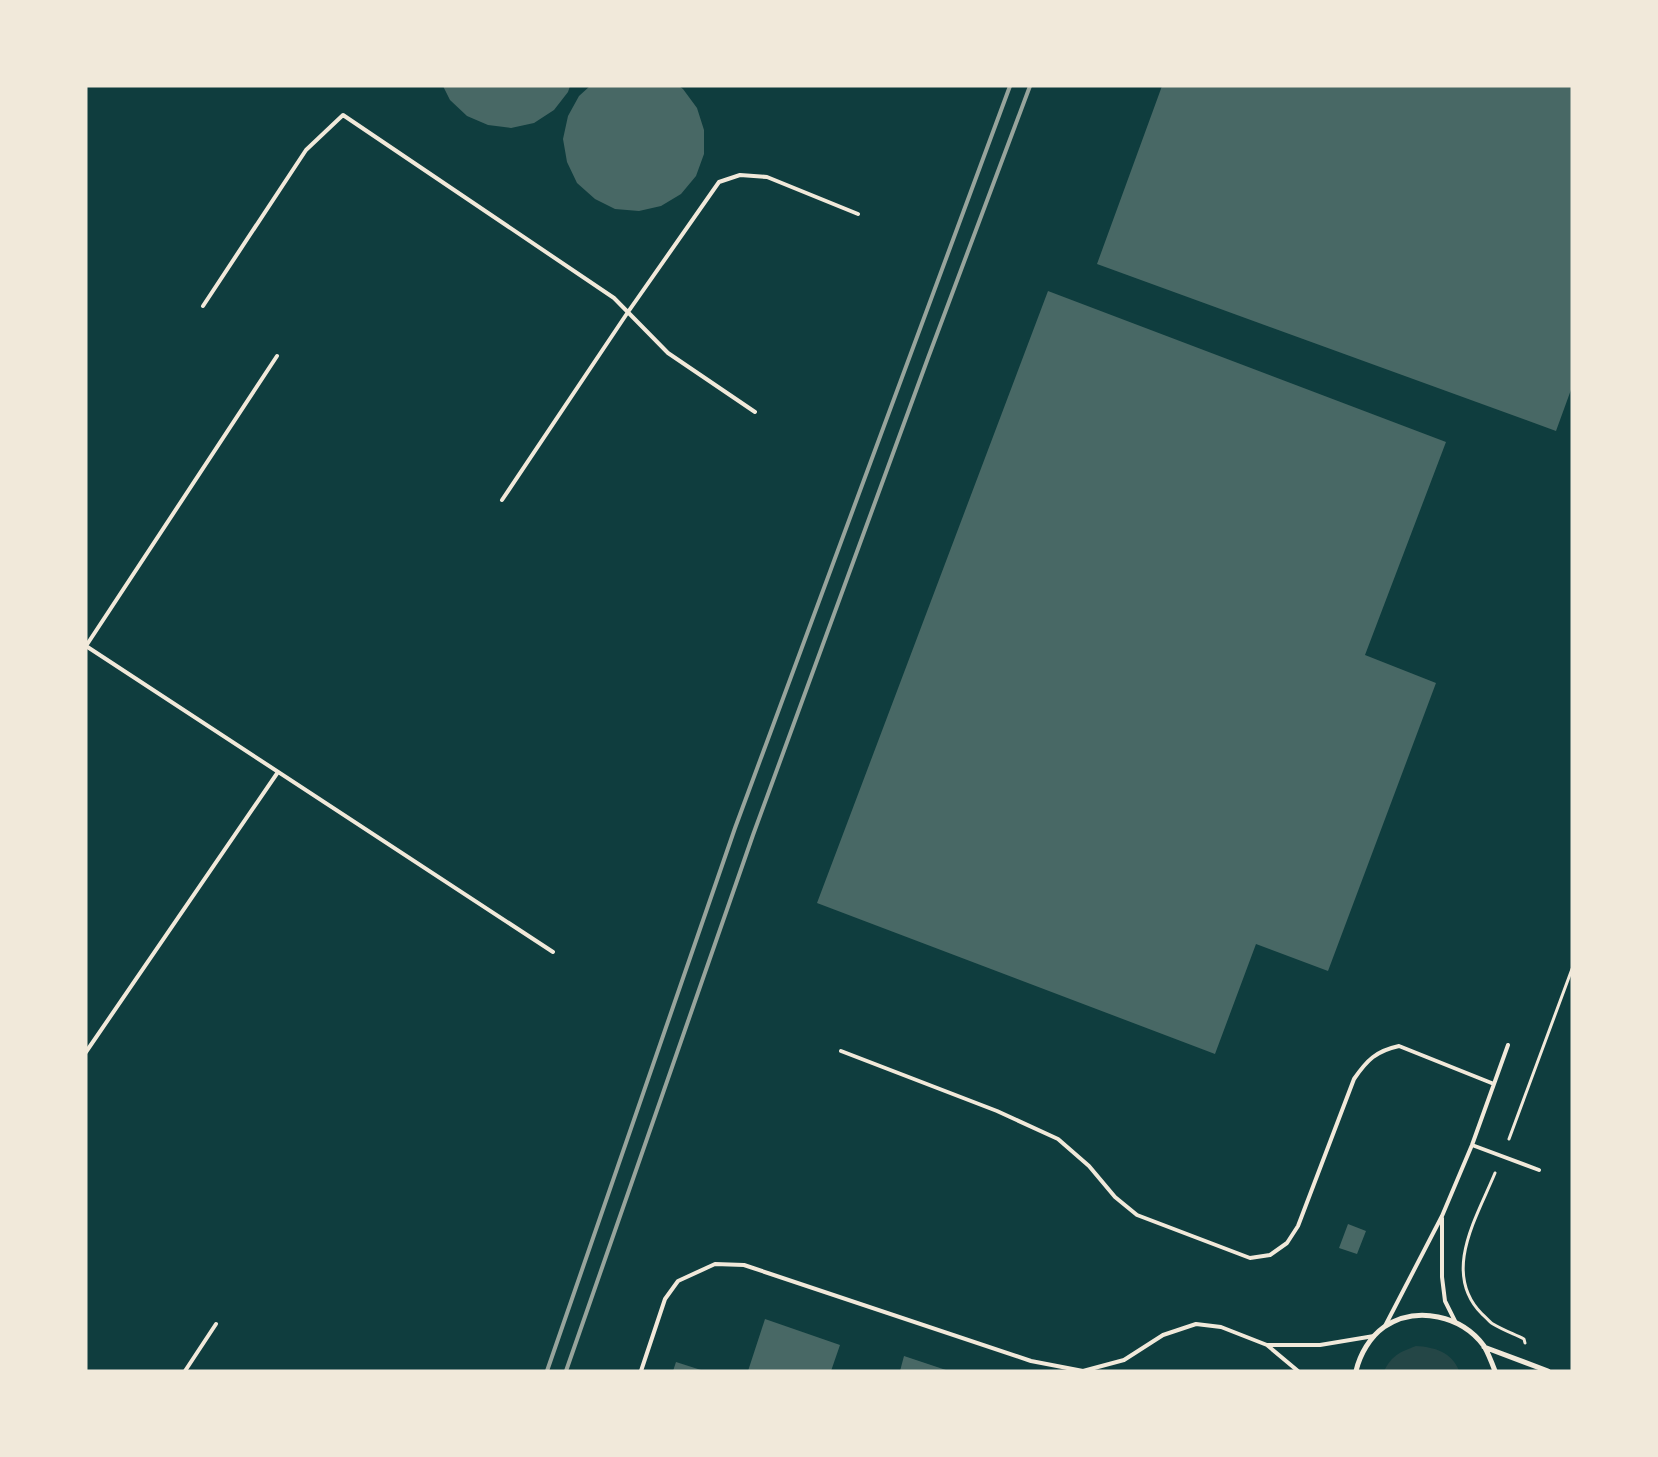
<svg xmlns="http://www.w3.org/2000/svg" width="1658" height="1457" font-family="Rubik,sans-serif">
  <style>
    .green { fill: #244646 }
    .building { fill: #486865 }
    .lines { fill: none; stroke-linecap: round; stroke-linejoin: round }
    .path { stroke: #f1e9da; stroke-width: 3 }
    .service { stroke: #f1e9da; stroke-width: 4 }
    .minor { stroke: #f1e9da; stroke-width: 5 }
    .rail { stroke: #97a49c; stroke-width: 4 }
  </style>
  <rect width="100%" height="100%" fill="#0f3d3e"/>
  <path class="green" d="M 1416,1346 C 1434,1347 1452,1352 1459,1371 L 1384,1371 C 1392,1355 1400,1352 1416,1346 Z"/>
  <path class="building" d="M 443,86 L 570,86 L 568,92 L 554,110 L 534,123 L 511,128 L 488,125 L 467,116 L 450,100 Z
    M 590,86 L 679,86 L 683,89 L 697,108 L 704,130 L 704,154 L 696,176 L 681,194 L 661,206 L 639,211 L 615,209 L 595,199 L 577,183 L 567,162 L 563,139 L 568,116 L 579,96 Z
    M 1162,86 L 1572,86 L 1572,387 L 1556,431 L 1097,264 Z
    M 1048,291 L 1446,442 L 1365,655 L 1436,683 L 1328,971 L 1256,944 L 1215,1054 L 817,903 Z
    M 1348,1224 L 1366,1231 L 1357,1254 L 1339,1248 Z
    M 765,1319 L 840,1345 L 831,1371 L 748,1371 Z
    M 904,1356 L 946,1370 L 946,1371 L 900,1371 Z
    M 676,1362 L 701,1370 L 701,1371 L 673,1371 Z"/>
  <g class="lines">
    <path class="path" d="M 1509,1139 L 1572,969
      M 1495,1173 C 1477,1217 1441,1273 1482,1314 C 1486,1317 1489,1322 1493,1324 C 1503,1330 1514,1334 1524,1339 L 1525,1343"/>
    <path class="service" d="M 203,306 L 306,150 L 343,115 L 614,298 L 668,353 L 755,412
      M 277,356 L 86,646 L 553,952
      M 502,500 L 628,312 L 719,182 L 740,175 L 767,177 L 858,214
      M 841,1051 L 997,1111 L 1058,1139 L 1089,1166 L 1115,1197 L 1137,1215 L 1250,1258 L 1270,1255 L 1287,1243 L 1298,1226 L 1354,1079 C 1367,1060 1376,1051 1399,1046 L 1494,1084
      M 86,1052 L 278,772
      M 1472,1145 L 1539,1170
      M 1442,1218 L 1442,1277 L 1445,1301 L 1456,1323
      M 1385,1326 L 1442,1216 L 1472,1145 L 1508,1045
      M 1267,1345 L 1320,1345 L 1374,1336
      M 185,1371 L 216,1324
      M 641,1371 L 665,1299 L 678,1281 L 715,1264 L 744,1265 L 1031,1361 L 1083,1371
      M 1083,1371 L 1124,1360 L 1163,1335 L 1196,1324 L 1221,1327 L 1267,1345 L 1298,1371"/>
    <path class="minor" d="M 1484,1347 L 1548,1371
      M 1356,1371 C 1360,1354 1370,1337 1384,1327 C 1417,1305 1462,1316 1484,1346 C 1488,1353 1492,1363 1495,1371"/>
    <path class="rail" d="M 547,1371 L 735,828 L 1010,86
      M 566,1371 L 753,835 L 928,358 L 1030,86"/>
  </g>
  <rect width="1658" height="1457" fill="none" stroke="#f1e9da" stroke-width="175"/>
</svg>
